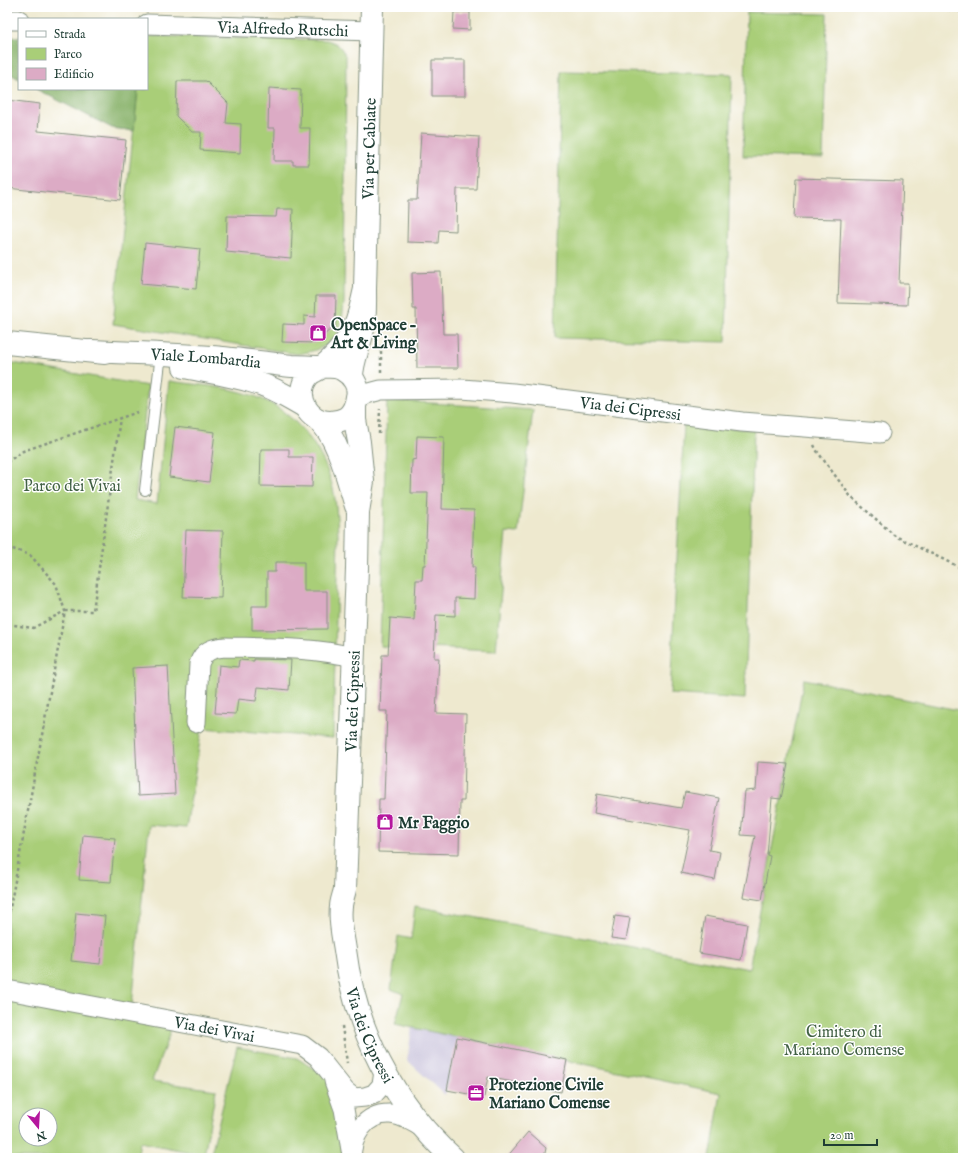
<svg xmlns="http://www.w3.org/2000/svg" width="970" height="1165" font-family="'IM FELL English',serif">
  <style>
    .industrial { fill: #c6c0d9 }
    .green { fill: #a9ce78; stroke: #648656; fill-rule: evenodd }
    .forest { fill: #86b168; stroke: #52774e }
    .building { fill: #dcabc5 }
    .lines { fill: none; stroke-linecap: round; stroke-linejoin: round }
    .lane-casing { stroke: #869382; stroke-width: 12 }
    .street-casing { stroke: #869382; stroke-width: 21 }
    .secondary-casing { stroke: #869382; stroke-width: 24 }
    .path { stroke: #869382; stroke-width: 2.5; stroke-dasharray: 3 3; stroke-linecap: butt }
    .lane { stroke: #fff; stroke-width: 10 }
    .street { stroke: #fff; stroke-width: 19 }
    .secondary { stroke: #fff; stroke-width: 22 }
    .labels { text-anchor: middle; stroke-width: 3; stroke-linejoin: round; paint-order: stroke }
    .street-label { font-size: 16px; fill: #1f3d34; stroke: #fff }
    .poi-label { font-size: 16px; font-weight: bold; fill: #1f3d34; stroke: #fff; text-anchor: start }
    .park-label { font-size: 16px; fill: #426145; stroke: #fff }
  </style>
  <rect width="100%" height="100%" fill="#fff"/>
  <filter id="ink" filterUnits="userSpaceOnUse"><feTurbulence type="fractalNoise" baseFrequency=".025" numOctaves="2"/><feDisplacementMap in="SourceGraphic" scale="8" xChannelSelector="R" yChannelSelector="G"/><feConvolveMatrix kernelMatrix="1 2 1 2 8 2 1 2 1" color-interpolation-filters="sRGB"/></filter>
  <filter id="wash" filterUnits="userSpaceOnUse"><feTurbulence type="fractalNoise" baseFrequency=".012" numOctaves="4" result="noise"/><feDisplacementMap in="SourceGraphic" scale="16" xChannelSelector="R" yChannelSelector="G"/><feGaussianBlur stdDeviation="0.9" result="paint"/><feColorMatrix in="noise" values="0 0 0 0 0 0 0 0 0 0 0 0 0 0 0 0 0 1.4 0 .05"/><feComposite in="paint" operator="in"/></filter>
  <g filter="url(#wash)">
    <rect width="100%" height="100%" fill="#eee9cf"/>
    <path class="industrial" d="M 412,1028 L 457,1037 L 445,1095 L 407,1060 Z"/>
    <path class="green" d="M 747,12 L 827,14 L 823,158 L 743,156 Z
      M 147,36 L 327,40 C 339,44 341,46 346,58 L 344,303 C 341,338 332,349 297,354 L 113,324 L 138,89 L 147,89 Z
      M 561,71 L 732,74 L 726,342 L 555,338 Z
      M 7,362 L 148,386 L 135,500 L 157,504 L 169,381 C 196,385 225,386 251,395 C 287,406 317,439 329,475 C 336,494 337,515 338,535 L 333,738 L 202,728 L 186,828 L 149,825 L 132,1006 L 174,1021 L 152,1081 L 216,1090 L 204,1155 L 140,1142 L 137,1158 L 7,1158 ZM 26,1115 L 50,1115 L 50,1139 L 26,1139 Z
      M 387,400 L 533,410 L 518,533 L 506,532 L 496,651 L 380,646 Z
      M 684,424 L 754,430 L 745,699 L 670,694 Z
      M 804,679 L 963,711 L 963,1158 L 710,1158 L 721,1093 L 395,1024 L 403,994 L 391,989 L 398,936 L 411,939 L 415,906 L 749,969 Z
      M 237,1047 L 297,1058 L 326,1077 L 344,1135 L 342,1158 L 227,1158 L 211,1154 Z"/>
    <path class="forest" d="M 7,37 L 19,37 L 19,79 L 7,72 Z
      M 36,89 L 138,89 L 134,131 L 112,128 Z"/>
    <g id="blocks">
      <path class="building" d="M 454,12 L 470,12 L 470,30 L 453,29 Z
        M 432,60 L 465,60 L 465,96 L 432,96 Z
        M 177,81 L 206,81 L 228,103 L 226,123 L 241,124 L 240,153 L 200,150 L 201,132 L 192,132 L 176,116 Z
        M 269,88 L 301,90 L 300,128 L 310,128 L 309,165 L 293,165 L 293,161 L 274,161 L 275,128 L 268,128 Z
        M 7,100 L 40,104 L 38,131 L 126,140 L 120,200 L 7,188 Z
        M 421,133 L 479,137 L 476,189 L 457,189 L 456,231 L 439,230 L 438,243 L 407,242 L 408,200 L 417,200 Z
        M 796,178 L 903,181 L 899,283 L 908,283 L 907,305 L 838,303 L 841,219 L 794,218 Z
        M 277,209 L 293,209 L 291,258 L 226,252 L 227,216 L 276,217 Z
        M 145,243 L 200,249 L 196,289 L 141,284 Z
        M 441,272 L 443,334 L 457,334 L 458,368 L 417,368 L 416,309 L 413,309 L 412,273 Z
        M 316,296 L 336,296 L 335,329 L 331,329 L 315,343 L 282,342 L 283,324 L 304,325 L 304,316 L 315,317 Z
        M 175,427 L 215,432 L 209,482 L 169,477 Z
        M 417,436 L 444,437 L 442,509 L 474,510 L 472,567 L 475,567 L 474,599 L 455,598 L 455,616 L 436,615 L 434,658 L 439,658 L 436,713 L 466,714 L 464,801 L 460,801 L 459,854 L 378,852 L 379,799 L 384,799 L 387,711 L 380,711 L 382,655 L 388,655 L 390,618 L 414,620 L 416,580 L 422,580 L 423,565 L 425,565 L 428,493 L 411,493 L 412,460 L 416,459 Z
        M 261,449 L 289,449 L 289,457 L 313,457 L 312,487 L 260,486 Z
        M 186,530 L 223,531 L 221,598 L 183,597 Z
        M 275,562 L 304,562 L 304,591 L 327,591 L 327,629 L 252,630 L 252,606 L 267,606 L 267,572 L 275,572 Z
        M 254,659 L 291,660 L 289,690 L 258,687 L 256,701 L 238,699 L 236,714 L 215,713 L 219,665 L 238,667 L 239,660 L 254,661 Z
        M 168,666 L 175,794 L 138,796 L 132,668 Z
        M 758,762 L 788,764 L 781,799 L 772,798 L 767,855 L 770,856 L 762,900 L 743,897 L 755,836 L 741,835 L 745,791 L 756,790 Z
        M 685,792 L 719,798 L 709,850 L 720,852 L 715,880 L 681,873 L 690,830 L 594,813 L 597,794 L 681,808 Z
        M 83,835 L 115,838 L 111,882 L 79,880 Z
        M 76,913 L 105,916 L 100,964 L 71,961 Z
        M 615,916 L 630,918 L 626,940 L 611,938 Z
        M 705,916 L 747,924 L 741,960 L 699,953 Z
        M 457,1037 L 567,1060 L 561,1092 L 488,1077 L 484,1097 L 447,1090 Z
        M 528,1132 L 546,1148 L 544,1158 L 506,1158 Z"/>
    </g>
  </g>
  <g filter="url(#ink)">
    <use href="#blocks" fill-opacity="0" stroke="#869382" stroke-width="1"/>
    <g class="lines">
      <g class="lane-casing">
        <path id="lane" d="M 145,490 L 160,362"/>
      </g>
      <g class="street-casing">
        <g id="street">
          <path d="M 7,20 L 19,20"/>
          <path id="s1" d="M 147,24 L 372,31"/>
          <path id="s2" d="M 357,400 L 366,394 L 381,390 L 462,389 L 513,393 L 742,422 L 880,433"/>
          <path d="M 196,723 L 199,664 C 203,651 212,648 225,647 C 268,648 311,647 353,657"/>
          <path id="s3" d="M 7,990 L 302,1045 L 318,1057 L 345,1091 L 354,1098 L 365,1097 L 374,1094 L 382,1085 L 384,1071"/>
          <path d="M 334,1081 L 344,1109 L 351,1150"/>
          <path d="M 351,1158 C 352,1136 364,1114 389,1114 C 401,1114 413,1122 423,1128"/>
        </g>
      </g>
      <g class="secondary-casing">
        <g id="secondary">
          <path d="M 7,343 L 105,353"/>
          <path id="s4" d="M 90,351 C 130,353 171,354 211,357 C 238,359 265,363 292,366 C 301,366 311,367 320,367 C 328,367 336,365 343,370 C 352,375 360,386 357,397 C 356,405 353,413 346,418 C 338,422 330,423 322,421 C 303,415 295,390 309,375 C 312,372 318,370 322,367 C 333,358 343,347 350,335 C 359,321 361,305 365,289"/>
          <path d="M 184,367 C 210,372 238,376 263,385 C 278,390 291,399 304,406"/>
          <path id="s5" d="M 352,377 C 352,362 359,348 362,334 C 366,319 365,304 365,289 L 372,7"/>
          <path id="s6" d="M 355,408 L 355,420 L 359,442 L 363,481 L 358,512 L 357,568 L 345,889 C 344,895 341,901 341,907 C 339,921 343,936 345,950 C 355,1029 393,1104 453,1158"/>
          <path d="M 317,419 C 338,435 348,481 356,506"/>
        </g>
      </g>
      <path class="path" d="M 929,7 L 963,12
        M 381,372 L 381,343
        M 379,434 L 380,409
        M 814,445 L 817,451 L 851,497 L 895,536 L 963,569
        M 7,462 L 23,451 L 141,411
        M 7,547 L 30,555 L 56,584 L 65,611 L 33,628 L 7,624
        M 7,924 L 65,611 L 93,611 L 120,418
        M 342,1026 L 347,1063"/>
      <use href="#lane" class="lane"/>
      <use href="#street" class="street"/>
      <use href="#secondary" class="secondary"/>
    </g>
  </g>
  <defs>
    <g id="shop-square" transform="scale(0.9)"><rect x="-9" y="-9" width="18" height="18" rx="4" fill="#b5179e" stroke="#fff"/><path d="M-5-2.5h2.3a2.7 3.5 0 0 1 5.4 0H5L5.5 6h-11ZM-1.5-2.5h3a1.5 2.3 0 0 0-3 0Z" fill="#fff"/></g>
    <g id="office-square" transform="scale(0.9)"><rect x="-9" y="-9" width="18" height="18" rx="4" fill="#b5179e" stroke="#fff"/><path d="M-6-3h4V-5.5h4V-3h4V5H-6ZM-1-4.5V-3h2v-1.5ZM-6 0V1H6V0Z" fill="#fff"/></g>
  </defs>
  <g fill-rule="evenodd">
    <use href="#shop-square" x="318" y="333"/>
    <use href="#shop-square" x="385" y="822"/>
    <use href="#office-square" x="476" y="1093"/>
  </g>
  <g class="labels">
    <g class="street-label">
      <text dy="6" stroke="none"><textPath href="#s1" startOffset="136">Via Alfredo Rutschi</textPath></text>
      <text dy="6" stroke="none"><textPath href="#s5" startOffset="230">Via per Cabiate</textPath></text>
      <text dy="6" stroke="none"><textPath href="#s4" startOffset="116">Viale Lombardia</textPath></text>
      <text dy="6" stroke="none"><textPath href="#s2" startOffset="277">Via dei Cipressi</textPath></text>
      <text transform="translate(352 701) rotate(-88)" y="6">Via dei Cipressi</text>
      <text dy="6" stroke="none"><textPath href="#s3" startOffset="211">Via dei Vivai</textPath></text>
      <text dy="6" stroke="none"><textPath href="#s6" startOffset="633">Via dei Cipressi</textPath></text>
    </g>
    <g class="poi-label">
      <text x="331" y="330">OpenSpace –<tspan x="331" dy="18">Art &amp; Living</tspan></text>
      <text x="398" y="828">Mr Faggio</text>
      <text x="489" y="1090">Protezione Civile<tspan x="489" dy="18">Mariano Comense</tspan></text>
    </g>
    <g class="park-label">
      <text x="72" y="491">Parco dei Vivai</text>
      <text x="844" y="1037">Cimitero di<tspan x="844" dy="18">Mariano Comense</tspan></text>
    </g>
  </g>
  <rect width="970" height="1165" fill="none" stroke="#fff" stroke-width="24"/>
  <rect x="18" y="18" width="130" height="72" fill="#ffffff" stroke="#a5b1ae"/>
  <rect x="26" y="31" width="20" height="6" fill="#ffffff" stroke="#a5b1ae"/>
  <text x="54" y="38" font-size="12" fill="#1f3d34">Strada</text>
  <rect x="26" y="48" width="20" height="12" fill="#a9ce78" stroke="#a5b1ae"/>
  <text x="54" y="58" font-size="12" fill="#1f3d34">Parco</text>
  <rect x="26" y="68" width="20" height="12" fill="#dcabc5" stroke="#a5b1ae"/>
  <text x="54" y="78" font-size="12" fill="#1f3d34">Edificio</text>
  <g transform="translate(38 1127) rotate(162)"><circle r="19" fill="#ffffff" stroke="#a5b1ae"/>
  <path d="M0-3L7 15L0 10L-7 15Z" fill="#b5179e"/>
  <text y="-6" font-size="11" font-weight="bold" text-anchor="middle" fill="#1f3d34">N</text>
  </g>
  <path d="M824 1139v6h53v-6" fill="none" stroke="#1f3d34" stroke-width="2"/>
  <text x="830" y="1139" font-size="12" fill="#1f3d34" stroke="#ffffff" stroke-width="3" paint-order="stroke">20 m</text>
</svg>
